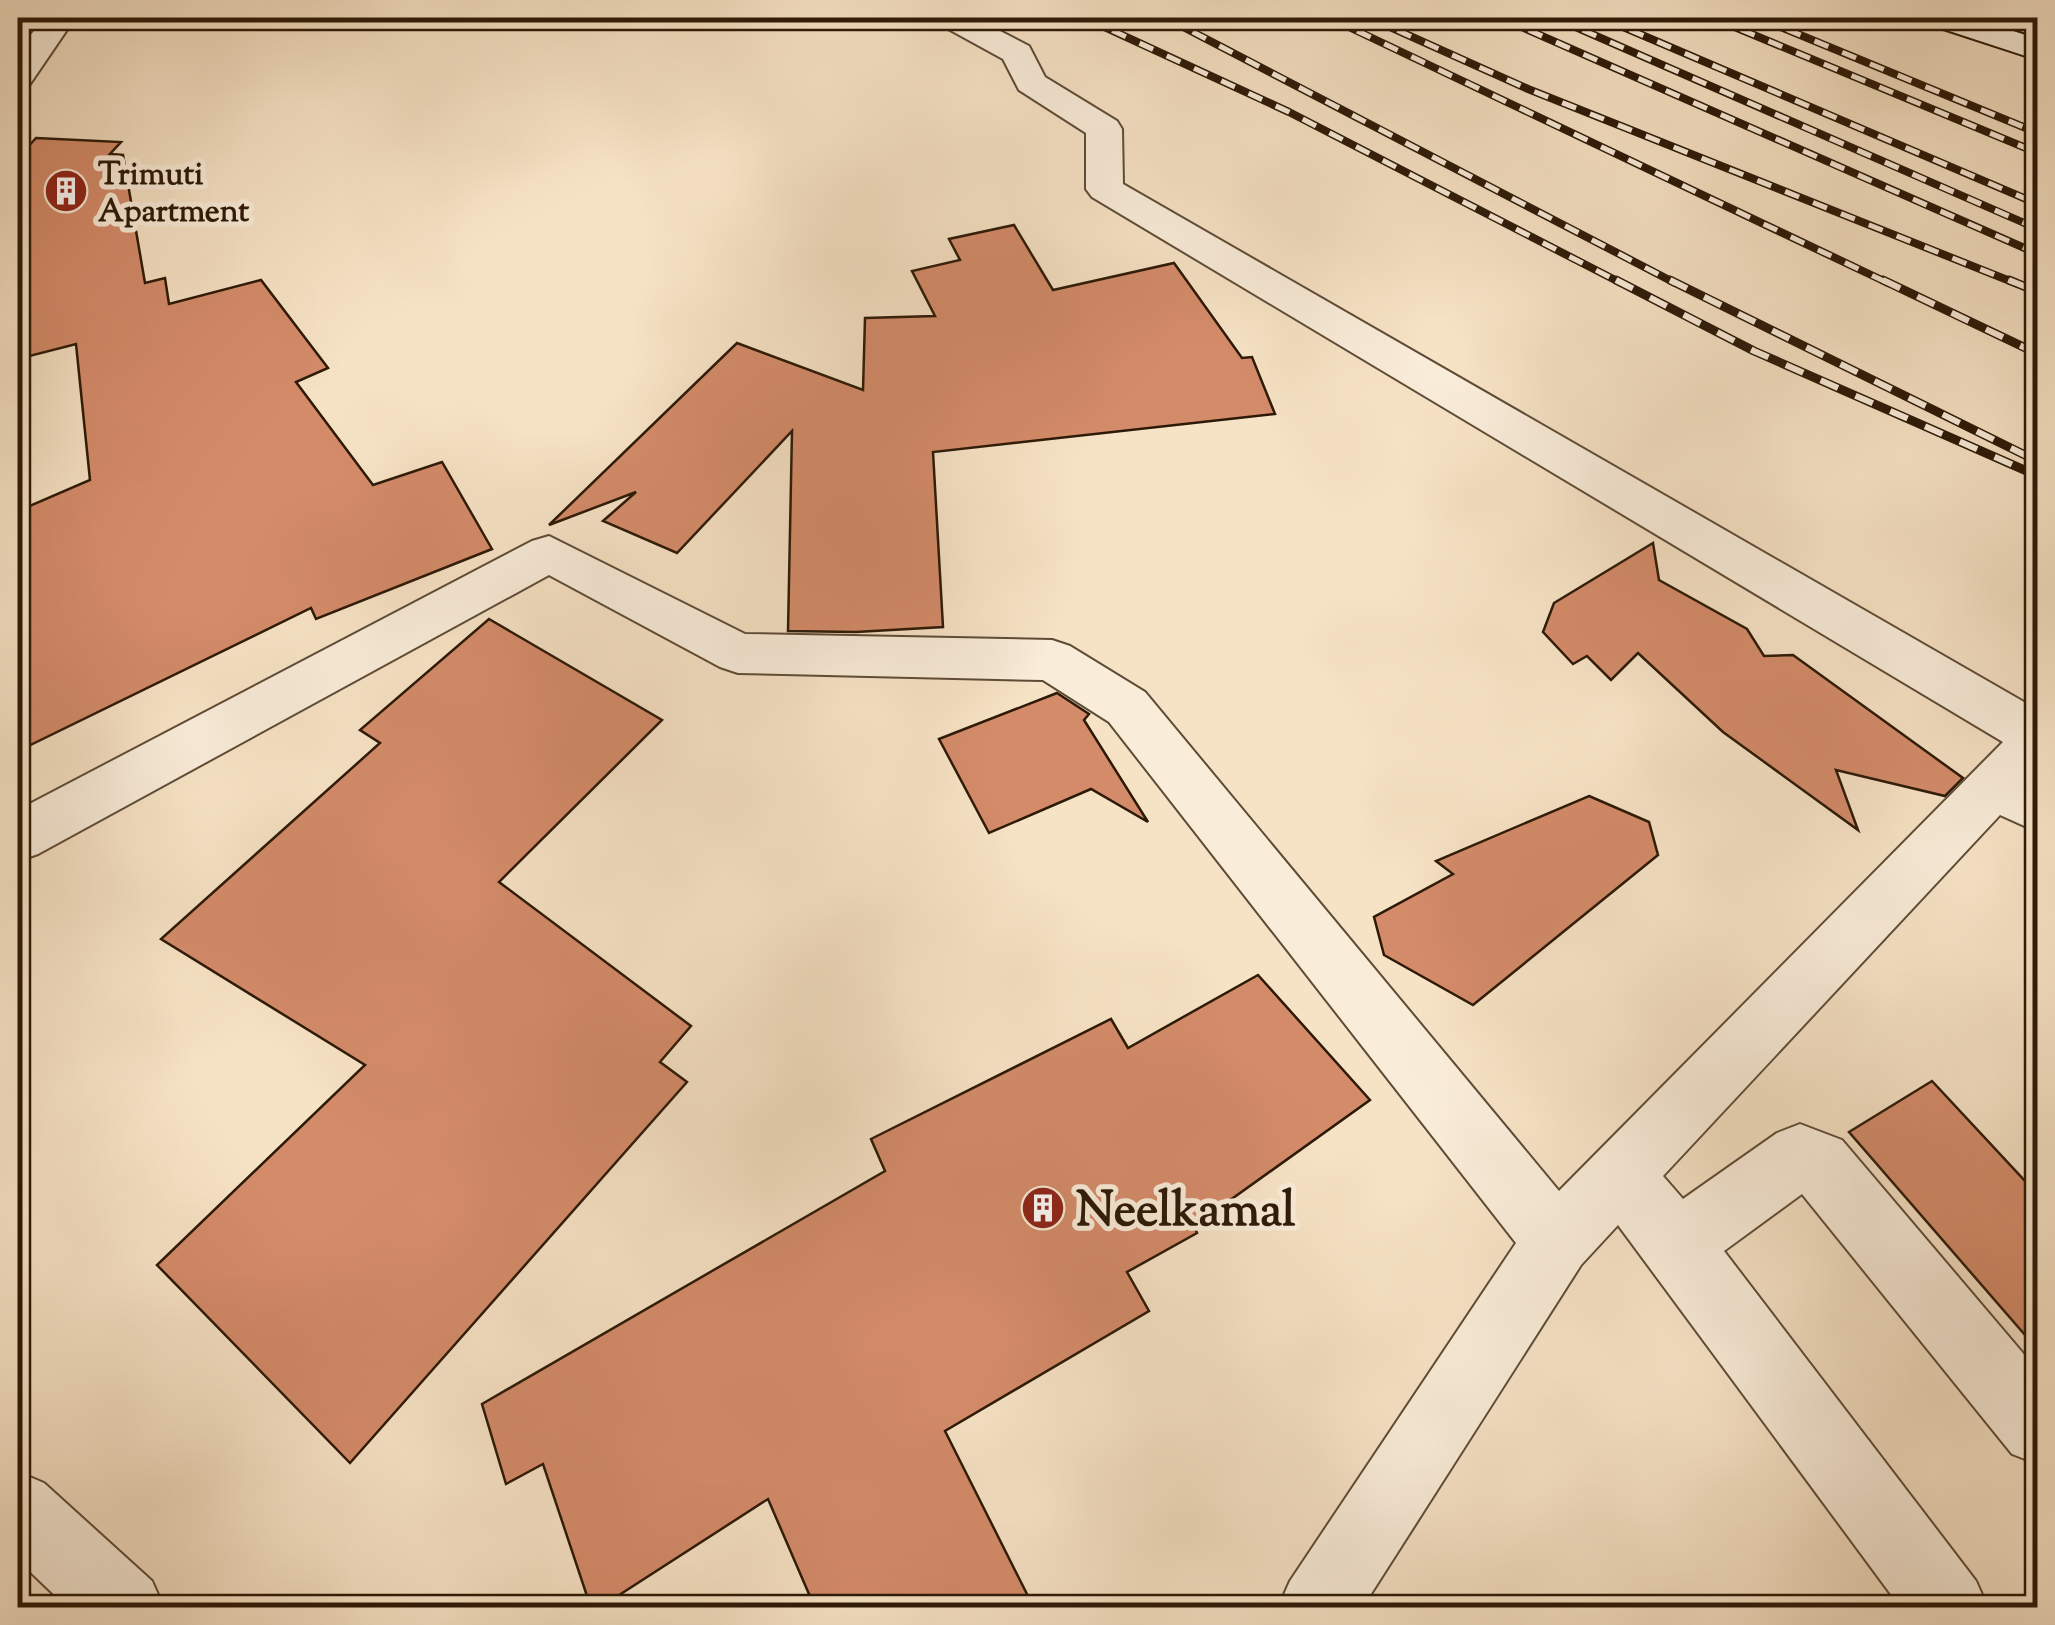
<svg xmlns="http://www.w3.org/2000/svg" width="2055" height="1625" font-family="'Sorts Mill Goudy',serif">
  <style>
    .building { fill: #d48b6a; stroke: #2c1907; stroke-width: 2.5 }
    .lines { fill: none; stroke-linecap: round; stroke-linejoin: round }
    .minor-casing { stroke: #5e4b36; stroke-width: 4 }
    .secondary-casing { stroke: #2c1907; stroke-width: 4 }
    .minor { fill: #f9ecd9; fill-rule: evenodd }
    .secondary { fill: #f9ecd9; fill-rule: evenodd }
    .rail-far1-casing { stroke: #2c1907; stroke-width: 8 }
    .rail-casing { stroke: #2c1907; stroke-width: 9 }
    .rail-far1 { stroke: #f9ecd9; stroke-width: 5; stroke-dasharray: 15; stroke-linecap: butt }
    .rail { stroke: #f9ecd9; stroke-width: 6; stroke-dasharray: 19; stroke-linecap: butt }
    .labels { text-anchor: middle; stroke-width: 10; stroke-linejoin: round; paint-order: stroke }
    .far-poi-label { font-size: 32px; font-weight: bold; fill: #2c1907; stroke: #f9ecd9; text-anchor: start }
    .near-poi-label { font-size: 48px; font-weight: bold; fill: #2c1907; stroke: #f9ecd9; text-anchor: start }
  </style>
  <rect width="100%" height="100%" fill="#f6e2c5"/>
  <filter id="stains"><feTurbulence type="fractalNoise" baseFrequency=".002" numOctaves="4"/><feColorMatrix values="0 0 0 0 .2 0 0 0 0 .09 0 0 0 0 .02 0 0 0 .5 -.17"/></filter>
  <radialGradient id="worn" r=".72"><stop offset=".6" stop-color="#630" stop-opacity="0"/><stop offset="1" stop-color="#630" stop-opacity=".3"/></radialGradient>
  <path class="building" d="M 36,138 L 121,142 L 110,154 L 123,155 L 145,283 L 165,278 L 169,304 L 261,280 L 328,368 L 296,382 L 373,485 L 442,462 L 492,549 L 316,619 L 311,608 L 18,751 L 18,511 L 90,480 L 76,344 L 18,359 L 18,148 L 26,149 Z
    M 1014,225 L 1053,290 L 1174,263 L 1242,358 L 1252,357 L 1275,414 L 933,452 L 943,627 L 856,632 L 788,631 L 792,431 L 677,553 L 603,521 L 636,492 L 549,525 L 737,343 L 863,390 L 865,318 L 935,316 L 912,271 L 960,260 L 949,239 Z
    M 1653,543 L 1659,580 L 1747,629 L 1764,656 L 1793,655 L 1963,778 L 1945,796 L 1836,770 L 1858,830 L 1723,732 L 1638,653 L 1611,680 L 1587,656 L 1573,664 L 1543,632 L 1554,603 Z
    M 489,619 L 662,720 L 499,882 L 691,1026 L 660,1062 L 687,1082 L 350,1463 L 157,1265 L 365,1065 L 161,939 L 380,743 L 360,730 Z
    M 1057,693 L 1089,714 L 1084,720 L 1148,822 L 1091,789 L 989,833 L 939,739 Z
    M 1589,796 L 1649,822 L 1658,855 L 1473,1005 L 1384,955 L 1374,917 L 1453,874 L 1436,861 Z
    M 1258,975 L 1370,1100 L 1194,1226 L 1197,1233 L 1127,1272 L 1149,1311 L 945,1431 L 1034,1608 L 815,1608 L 768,1499 L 599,1608 L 591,1608 L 543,1464 L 506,1484 L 482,1404 L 885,1171 L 871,1139 L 1111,1019 L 1128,1048 Z
    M 1932,1081 L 2038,1195 L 2038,1350 L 1849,1132 Z"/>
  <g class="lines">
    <g class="minor-casing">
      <path id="minor" d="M 43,18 L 75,18 L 30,84 L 18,87 L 18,53 Z
        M 936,18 L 975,18 L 1029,46 L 1045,77 L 1117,121 L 1122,129 L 1123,184 L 2038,710 L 2038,775 L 2033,780 L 2038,782 L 2038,832 L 2000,815 L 1663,1176 L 1683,1199 L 1777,1133 L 1800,1124 L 1842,1140 L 2038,1371 L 2038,1464 L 2012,1454 L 1802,1194 L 1724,1251 L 1976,1581 L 1988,1608 L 1901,1608 L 1618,1225 L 1581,1265 L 1362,1608 L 1278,1608 L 1290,1581 L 1516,1243 L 1109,722 L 1043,680 L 738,673 L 720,667 L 549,575 L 38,854 L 18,861 L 18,810 L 532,541 L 549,536 L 745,634 L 1052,640 L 1070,646 L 1145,692 L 1559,1191 L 2003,742 L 1092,197 L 1086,189 L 1086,133 L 1019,90 L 1003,59 L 941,25 Z
        M 18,1472 L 44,1483 L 152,1581 L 164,1608 L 68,1608 L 18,1560 Z"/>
    </g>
    <g class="secondary-casing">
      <path id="secondary" d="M 1926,18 L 1973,18 L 2038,39 L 2038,60 L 1931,25 Z"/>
    </g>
    <use href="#minor" class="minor"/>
    <use href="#secondary" class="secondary"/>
    <g class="rail-far1-casing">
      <path id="rail-far1" d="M 1085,18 L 1289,112 L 1621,283
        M 1166,18 L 1675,283
        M 1330,18 L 1888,283
        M 1370,18 L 1528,89 L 2015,283
        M 1501,18 L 2038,254
        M 1555,18 L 2038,229
        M 1602,18 L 2038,204
        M 1713,18 L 2038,153
        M 1759,18 L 2038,133"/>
    </g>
    <g class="rail-casing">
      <path id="rail" d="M 1616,280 L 1754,351 L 2038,476
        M 1670,280 L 2029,457
        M 1883,280 L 2038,354
        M 2009,280 L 2038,292"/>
    </g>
    <use href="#rail-far1" class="rail-far1"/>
    <use href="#rail" class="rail"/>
  </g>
  <defs>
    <g id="building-disc" transform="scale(2.25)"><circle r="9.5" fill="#8f2418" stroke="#f9ecd9"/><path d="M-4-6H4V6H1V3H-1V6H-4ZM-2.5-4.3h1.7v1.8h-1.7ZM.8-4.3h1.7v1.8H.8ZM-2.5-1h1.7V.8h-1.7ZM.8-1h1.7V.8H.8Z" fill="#fff"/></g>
  </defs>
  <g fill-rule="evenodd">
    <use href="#building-disc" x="66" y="191"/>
    <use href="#building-disc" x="1043" y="1208"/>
  </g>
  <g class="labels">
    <g class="far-poi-label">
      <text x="98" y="184">Trimuti<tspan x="98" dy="37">Apartment</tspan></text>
    </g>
    <g class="near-poi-label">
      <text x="1076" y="1225">Neelkamal</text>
    </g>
  </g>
  <rect width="2055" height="1625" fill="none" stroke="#f6e2c5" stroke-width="60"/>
  <rect x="20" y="20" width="2015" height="1585" fill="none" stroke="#2c1907" stroke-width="5"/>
  <rect x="30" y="30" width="1995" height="1565" fill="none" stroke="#2c1907" stroke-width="2.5"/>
  <rect width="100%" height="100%" filter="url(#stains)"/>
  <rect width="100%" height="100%" fill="url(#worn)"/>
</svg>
